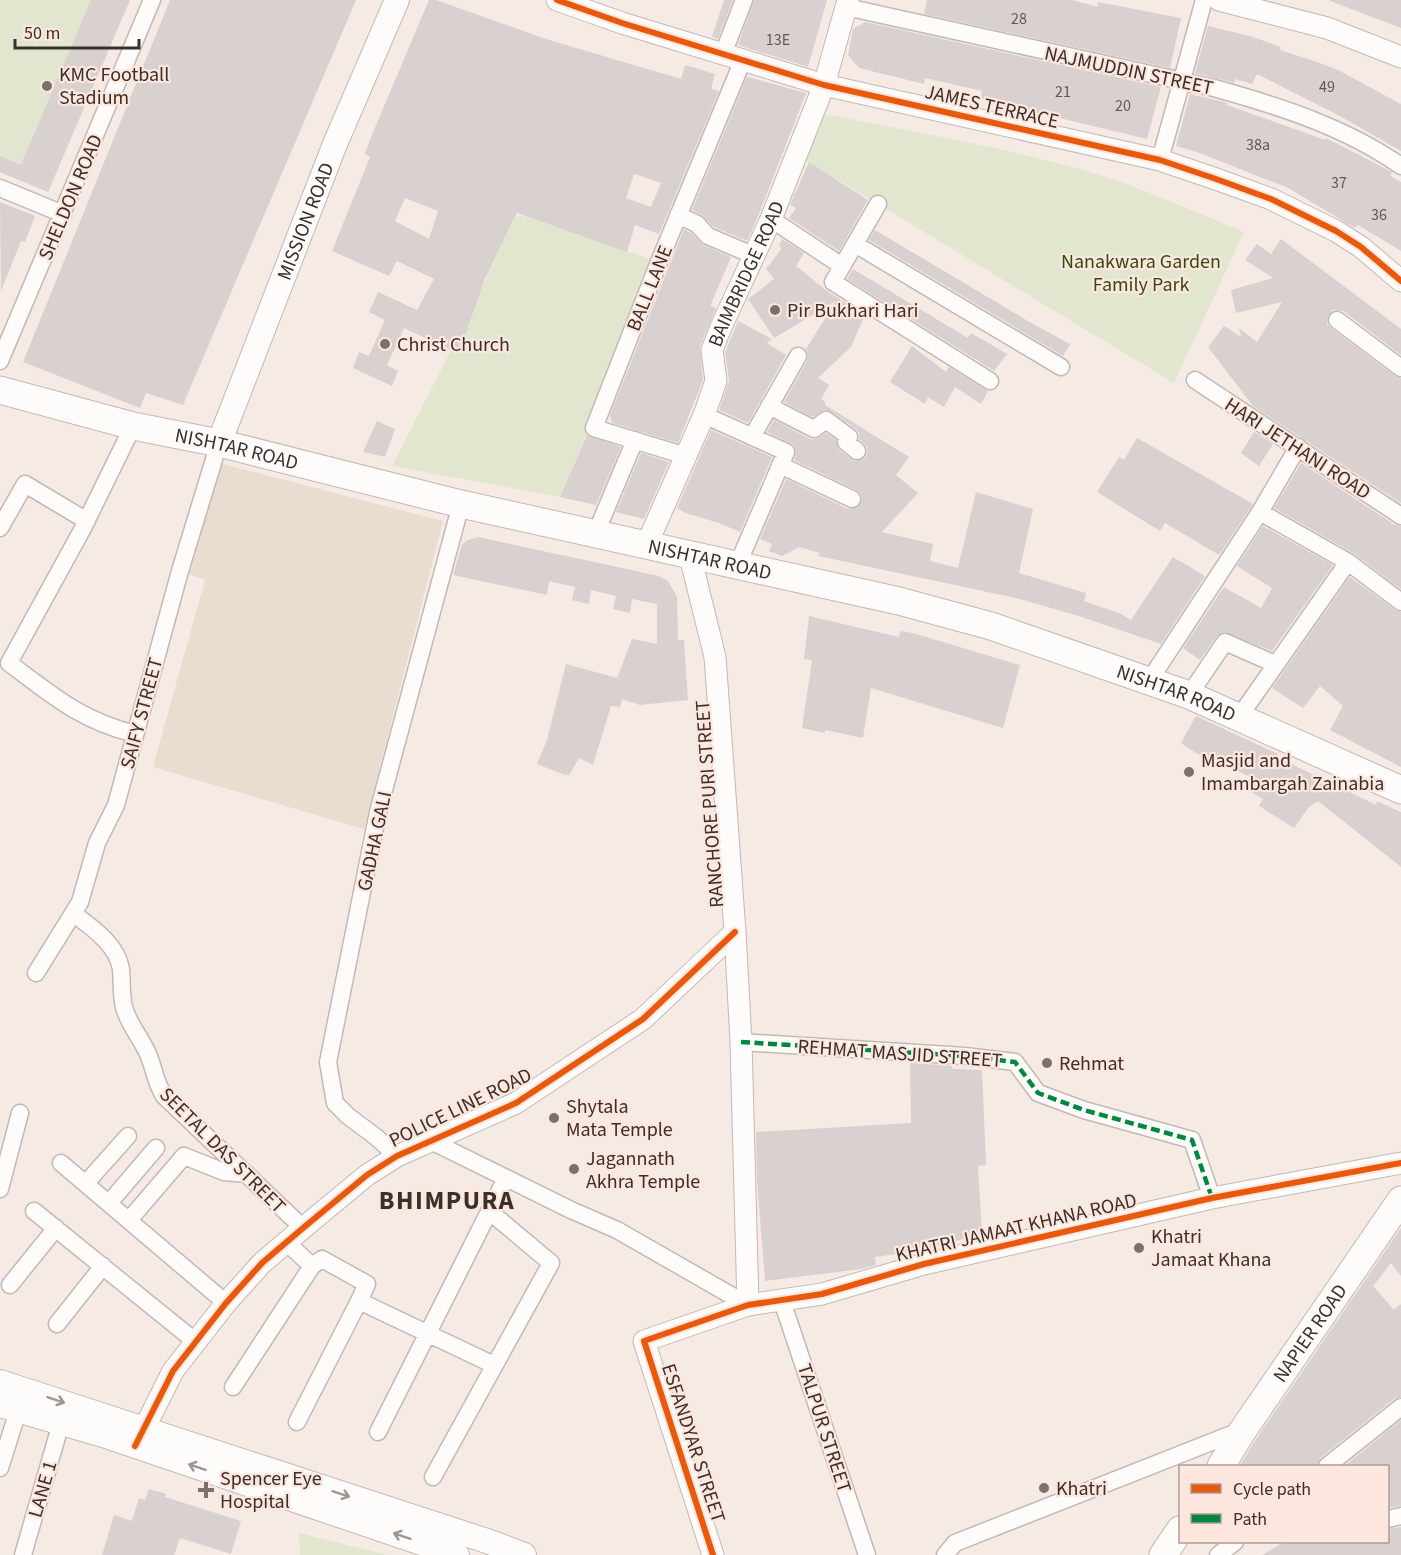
<svg xmlns="http://www.w3.org/2000/svg" width="1401" height="1555" font-family="'Source Sans 3',sans-serif">
  <style>
    .education { fill: #e9ddd0 }
    .green { fill: #e2e6ce }
    .building { fill: #d9d0d0; fill-rule: evenodd }
    .lines { fill: none; stroke-linecap: round; stroke-linejoin: round }
    .minor-casing { stroke: #c3b8b4; stroke-width: 19 }
    .tertiary-casing { stroke: #c3b8b4; stroke-width: 23 }
    .secondary-casing { stroke: #c3b8b4; stroke-width: 26 }
    .primary-casing { stroke: #c3b8b4; stroke-width: 29 }
    .minor { stroke: #fefcfb; stroke-width: 16 }
    .tertiary { stroke: #fefcfb; stroke-width: 21 }
    .secondary { stroke: #fefcfb; stroke-width: 24 }
    .primary { stroke: #fefcfb; stroke-width: 27 }
    .quiet { stroke: #00873e; stroke-width: 4.5; stroke-dasharray: 9 4.5; stroke-linecap: butt }
    .cycleway-casing { stroke: #fde6dd; stroke-width: 10 }
    .cycleway { stroke: #e8590c; stroke-width: 6 }
    .oneway { stroke: #9c9693 }
    .poi-dot { fill: #7c706c; stroke: #fde6dd; stroke-width: 2 }
    .labels { text-anchor: middle; stroke-width: 4.5; stroke-linejoin: round; paint-order: stroke }
    .number-label { font-size: 16px; fill: #625754 }
    .street-label { font-size: 20px; fill: #3a2f2b; stroke: #fde6dd }
    .poi-label { font-size: 20px; fill: #3a2f2b; stroke: #fde6dd; text-anchor: start }
    .park-label { font-size: 20px; fill: #354b0d; stroke: #fde6dd }
    .district-label { font-size: 26px; font-weight: bold; letter-spacing: 1.5px; fill: #3a2f2b; stroke: #fde6dd }
  </style>
  <rect width="100%" height="100%" fill="#f6eae4"/>
  <path class="education" d="M 219,463 L 443,521 L 364,829 L 153,767 L 205,580 L 180,571 Z"/>
  <path class="green" d="M 0,0 L 130,0 L 48,192 L 0,172 Z
    M 814,112 C 905,130 997,146 1086,171 C 1141,187 1192,211 1244,232 L 1174,383 L 797,155 Z
    M 516,216 L 527,217 L 659,262 L 560,497 L 392,466 L 464,325 Z
    M 299,1533 L 387,1555 L 300,1555 Z"/>
  <path class="building" d="M 91,0 L 130,0 L 48,192 L 0,172 L 0,156 L 21,165 Z
    M 170,0 L 356,0 L 183,405 L 146,393 L 140,408 L 23,362 Z
    M 429,0 L 436,0 L 546,39 L 681,79 L 685,65 L 715,74 L 711,89 L 719,91 L 659,234 L 635,225 L 627,252 L 517,213 L 484,281 L 465,336 L 455,352 L 404,328 L 387,365 L 398,371 L 392,386 L 353,368 L 359,352 L 369,356 L 385,320 L 369,312 L 378,292 L 417,310 L 434,279 L 397,261 L 389,276 L 332,251 L 370,157 L 365,154 L 371,137 ZM 634,174 L 661,183 L 651,207 L 626,198 ZM 405,198 L 438,211 L 429,239 L 395,221 Z
    M 724,0 L 733,0 L 718,39 L 712,37 Z
    M 754,0 L 827,0 L 808,67 L 738,45 Z
    M 927,0 L 1072,0 L 1098,7 L 1098,2 L 1181,18 L 1170,68 L 924,14 Z
    M 1330,0 L 1401,0 L 1401,28 L 1330,1 Z
    M 865,22 L 1161,87 L 1147,139 L 981,99 L 982,91 L 925,78 L 924,84 L 859,68 L 848,55 L 853,29 Z
    M 1208,26 L 1250,36 L 1281,47 L 1280,50 L 1320,63 L 1338,70 L 1401,104 L 1401,151 L 1338,115 L 1257,74 L 1252,84 L 1235,79 L 1234,83 L 1195,73 Z
    M 747,77 L 806,93 L 759,214 L 747,241 L 714,227 L 704,217 L 692,210 Z
    M 1190,94 L 1228,103 L 1227,105 L 1325,140 L 1326,138 L 1392,172 L 1390,176 L 1401,182 L 1401,251 L 1358,225 L 1355,228 L 1288,188 L 1200,153 L 1176,146 Z
    M 809,162 L 868,200 L 839,251 L 789,218 L 796,208 L 790,205 Z
    M 0,202 L 35,216 L 25,242 L 21,241 L 1,291 Z
    M 684,229 L 691,233 L 703,245 L 731,257 L 711,304 L 711,306 L 716,309 L 700,346 L 703,380 L 678,443 L 612,423 L 610,415 Z
    M 875,230 L 1033,324 L 1070,344 L 1063,356 L 869,240 Z
    M 782,239 L 804,253 L 796,266 L 827,291 L 865,315 L 851,347 L 818,378 L 829,385 L 821,399 L 826,403 L 825,405 L 909,457 L 896,475 L 918,493 L 882,532 L 933,544 L 930,561 L 958,568 L 976,492 L 1033,509 L 1019,573 L 1086,593 L 1084,601 L 1121,614 L 1131,620 L 1173,557 L 1205,576 L 1161,644 L 1079,616 L 1016,598 L 818,556 L 820,553 L 799,547 L 782,556 L 769,551 L 772,544 L 760,539 L 786,479 L 848,509 L 858,507 L 862,499 L 861,494 L 856,490 L 794,460 L 796,451 L 794,445 L 767,432 L 774,420 L 810,439 L 816,439 L 826,433 L 836,440 L 839,450 L 855,461 L 865,458 L 867,452 L 867,447 L 859,439 L 859,433 L 856,429 L 832,412 L 825,410 L 813,417 L 784,402 L 807,361 L 808,355 L 806,349 L 836,301 L 774,338 L 748,299 L 774,279 L 766,269 L 782,248 L 779,246 Z
    M 1281,239 L 1401,329 L 1401,355 L 1343,311 L 1333,310 L 1327,318 L 1327,324 L 1331,328 L 1395,376 L 1401,378 L 1401,503 L 1253,406 L 1208,347 L 1224,326 L 1241,337 L 1239,328 L 1257,342 L 1282,302 L 1236,313 L 1231,290 L 1273,278 L 1245,260 L 1257,244 L 1271,254 Z
    M 853,269 L 968,338 L 971,333 L 1007,354 L 994,371 L 847,279 Z
    M 738,321 L 772,339 L 767,343 L 786,355 L 748,423 L 719,410 L 729,380 L 725,352 Z
    M 912,346 L 946,372 L 949,367 L 988,391 L 981,404 L 955,387 L 944,407 L 928,397 L 925,404 L 890,382 Z
    M 377,421 L 395,429 L 385,457 L 363,452 Z
    M 711,430 L 772,457 L 740,532 L 719,523 L 685,513 L 677,508 Z
    M 1254,432 L 1273,444 L 1259,466 L 1241,453 Z
    M 587,435 L 621,447 L 596,505 L 560,497 Z
    M 1137,438 L 1253,504 L 1219,555 L 1165,523 L 1160,531 L 1097,492 L 1119,457 L 1124,460 Z
    M 641,453 L 669,462 L 644,519 L 616,512 Z
    M 1301,463 L 1395,525 L 1401,526 L 1401,589 L 1353,553 L 1274,508 Z
    M 1263,526 L 1333,565 L 1272,651 L 1224,632 L 1217,636 L 1200,660 L 1183,648 L 1224,587 L 1261,608 L 1272,588 L 1237,566 Z
    M 478,537 L 659,576 L 668,581 L 677,597 L 678,640 L 684,640 L 688,700 L 640,705 L 622,699 L 620,707 L 611,706 L 593,765 L 579,758 L 570,774 L 565,775 L 537,764 L 547,740 L 566,664 L 617,678 L 632,639 L 657,644 L 657,604 L 632,599 L 630,613 L 613,609 L 616,596 L 591,590 L 589,604 L 572,600 L 575,587 L 549,581 L 547,595 L 453,575 L 462,544 L 468,540 Z
    M 1350,577 L 1395,610 L 1401,612 L 1401,767 L 1330,730 L 1343,706 L 1320,686 L 1303,708 L 1272,688 Z
    M 809,616 L 899,637 L 900,631 L 913,633 L 1020,665 L 1003,728 L 871,688 L 863,738 L 825,730 L 825,733 L 802,728 L 812,660 L 804,659 Z
    M 1196,716 L 1278,754 L 1277,757 L 1376,805 L 1377,801 L 1401,812 L 1401,867 L 1318,801 L 1308,808 L 1294,828 L 1259,806 L 1263,799 L 1248,790 L 1253,778 L 1196,753 L 1181,743 Z
    M 910,1063 L 952,1066 L 952,1069 L 982,1070 L 986,1165 L 978,1166 L 982,1234 L 918,1251 L 875,1257 L 876,1265 L 861,1269 L 765,1281 L 757,1179 L 756,1132 L 911,1123 Z
    M 1401,1228 L 1401,1276 L 1391,1263 L 1373,1286 L 1394,1310 L 1401,1304 L 1401,1397 L 1394,1399 L 1320,1458 L 1317,1467 L 1239,1467 L 1256,1439 Z
    M 1401,1420 L 1401,1506 L 1388,1508 L 1388,1467 L 1343,1467 Z
    M 149,1489 L 166,1494 L 165,1497 L 241,1521 L 231,1554 L 180,1538 L 174,1555 L 102,1555 L 114,1515 L 132,1521 L 139,1498 L 145,1500 Z
    M 1401,1527 L 1401,1555 L 1262,1555 L 1284,1542 L 1388,1542 L 1388,1529 Z"/>
  <g class="lines">
    <g class="minor-casing">
      <path id="minor" d="M 846,7 L 1214,88 C 1279,106 1345,127 1401,166
        M 723,54 L 744,0
        M 1160,160 L 1204,0
        M 0,188 L 63,214
        M 878,204 L 833,282 L 990,381
        M 678,215 L 697,224 L 708,236 L 755,256
        M 771,219 L 842,266
        M 855,244 L 1061,367
        M 1337,320 L 1401,368
        M 0,361 L 152,0
        M 1195,380 L 1401,516
        M 769,406 L 814,429 L 826,420 L 849,437 L 846,442 L 857,451
        M 704,415 L 786,452 L 737,566
        M 133,426 L 82,530 L 9,663 C 53,696 80,720 135,734
        M 752,437 L 798,356
        M 686,456 L 594,428 L 659,262 L 743,60
        M 780,465 L 852,499
        M 1260,512 L 1348,562 L 1401,602
        M 0,528 L 25,484 L 87,521
        M 595,535 L 635,440
        M 1149,681 L 1260,512 L 1298,447
        M 1189,695 L 1225,642 L 1275,664
        M 1239,717 L 1348,562
        M 73,913 C 91,927 117,944 121,969 C 122,981 121,995 124,1007 C 129,1025 137,1032 145,1048 C 154,1063 153,1078 164,1096 L 303,1228
        M 36,973 L 80,902 L 97,843 L 116,805 L 180,571 L 219,443
        M 741,1042 L 965,1056 L 1015,1062 L 1038,1093 L 1084,1110 L 1192,1140 L 1212,1198
        M 431,1141 L 571,1210 L 617,1230 L 748,1305
        M 397,1156 L 376,1137 L 348,1116 L 335,1103 L 328,1062 L 378,812 L 461,504
        M 61,1163 L 226,1303
        M 86,1183 L 128,1136
        M 0,1189 L 20,1113
        M 109,1203 L 156,1148
        M 34,1211 L 196,1342
        M 129,1220 L 184,1156 L 224,1172 L 247,1174
        M 312,1266 L 322,1259 L 367,1284 L 359,1301
        M 10,1285 L 56,1228
        M 782,1301 L 867,1555
        M 57,1324 L 103,1266
        M 233,1387 L 312,1266 L 286,1242
        M 297,1422 L 359,1301 L 494,1365
        M 378,1432 L 506,1178
        M 1327,1466 L 1401,1407
        M 0,1468 L 18,1411
        M 433,1477 L 551,1263 L 489,1211
        M 1388,1519 L 1401,1516
        M 23,1555 L 61,1423
        M 945,1555 L 955,1543 L 1242,1430
        M 1218,1555 L 1235,1542"/>
    </g>
    <g class="tertiary-casing">
      <g id="tertiary">
        <path d="M 557,0 L 622,23 L 824,85 L 1160,160 L 1216,179 L 1271,199 L 1336,231 L 1361,247 L 1401,281"/>
        <path d="M 1219,0 L 1327,28 L 1401,57"/>
        <path id="s1" d="M 646,546 L 704,415 L 716,381 L 712,350 L 721,327 L 771,219 L 824,85 L 848,0"/>
        <path d="M 690,556 L 715,657 L 735,932 L 741,1042 L 748,1305"/>
        <path d="M 137,1443 L 173,1371 L 226,1303 L 262,1263 L 303,1228 L 367,1175 L 397,1156 L 516,1103 L 643,1019 L 735,932"/>
        <path d="M 713,1555 L 644,1341 L 748,1305 L 822,1294 L 924,1264 L 1212,1198 L 1401,1163"/>
      </g>
    </g>
    <g class="secondary-casing">
      <g id="secondary">
        <path id="s2" d="M 219,443 L 335,144 L 397,0"/>
        <path d="M 0,1382 L 487,1541 L 524,1555"/>
        <path d="M 0,1405 L 103,1435 L 457,1555"/>
      </g>
    </g>
    <g class="primary-casing">
      <g id="primary">
        <path id="s3" d="M 0,390 L 133,426 L 219,443 L 461,504 L 899,601 L 991,626 L 1189,695 L 1401,790"/>
        <path id="s4" d="M 1221,1466 L 1243,1430 L 1401,1200"/>
        <path d="M 1163,1555 L 1180,1530"/>
      </g>
    </g>
    <use href="#minor" class="minor"/>
    <use href="#tertiary" class="tertiary"/>
    <use href="#secondary" class="secondary"/>
    <use href="#primary" class="primary"/>
    <path class="quiet" d="M 741,1042 L 965,1056 L 1015,1062 L 1038,1093 L 1084,1110 L 1192,1140 L 1212,1198"/>
    <g class="cycleway-casing">
      <path id="cycleway" d="M 557,0 L 622,23 L 824,85 L 1160,160 L 1216,179 L 1271,199 L 1336,231 L 1361,247 L 1401,281
        M 135,1446 L 173,1371 L 226,1303 L 262,1263 L 303,1228 L 367,1175 L 397,1156 L 516,1103 L 643,1019 L 735,932
        M 713,1555 L 644,1341 L 748,1305 L 822,1294 L 924,1264 L 1212,1198 L 1401,1163"/>
    </g>
    <use href="#cycleway" class="cycleway"/>
  </g>
  <defs><path id="oneway-shaft" d="M-6 0H5M1.5-3L5.5 0L1.5 3" fill="none" stroke-width="1.6" stroke-linecap="round" stroke-linejoin="round" transform="scale(1.5)"/></defs>
  <g class="oneway">
    <use href="#oneway-shaft" transform="translate(56 1400) rotate(19)"/>
    <use href="#oneway-shaft" transform="translate(197 1467) rotate(-161)"/>
    <use href="#oneway-shaft" transform="translate(341 1494) rotate(18)"/>
    <use href="#oneway-shaft" transform="translate(402 1536) rotate(-161)"/>
  </g>
  <g class="poi-dot">
    <circle cx="47" cy="86" r="6"/>
    <circle cx="775" cy="310" r="6"/>
    <circle cx="385" cy="344" r="6"/>
    <circle cx="1189" cy="772" r="6"/>
    <circle cx="1047" cy="1063" r="6"/>
    <circle cx="554" cy="1118" r="6"/>
    <circle cx="574" cy="1169" r="6"/>
    <circle cx="1139" cy="1248" r="6"/>
    <circle cx="1044" cy="1488" r="6"/>
    <path d="M203 1481h6v6h6v6h-6v6h-6v-6h-6v-6h6z"/>
  </g>
  <g class="labels">
    <g class="number-label">
      <text x="1019" y="24">28</text>
      <text x="778" y="45">13E</text>
      <text x="1327" y="92">49</text>
      <text x="1063" y="97">21</text>
      <text x="1123" y="111">20</text>
      <text x="1258" y="150">38a</text>
      <text x="1339" y="188">37</text>
      <text x="1379" y="220">36</text>
    </g>
    <g class="street-label">
      <text transform="translate(1129 70) rotate(12)" y="7">NAJMUDDIN STREET</text>
      <text transform="translate(992 106) rotate(13)" y="7">JAMES TERRACE</text>
      <text transform="translate(70 197) rotate(-67)" y="7">SHELDON ROAD</text>
      <text dy="7" stroke="none"><textPath href="#s2" startOffset="238">MISSION ROAD</textPath></text>
      <text dy="7" stroke="none"><textPath href="#s1" startOffset="294">BAIMBRIDGE ROAD</textPath></text>
      <text transform="translate(649 288) rotate(-68)" y="7">BALL LANE</text>
      <text transform="translate(1298 448) rotate(33)" y="7">HARI JETHANI ROAD</text>
      <text dy="7" stroke="none"><textPath href="#s3" startOffset="244">NISHTAR ROAD</textPath></text>
      <text dy="7" stroke="none"><textPath href="#s3" startOffset="730">NISHTAR ROAD</textPath></text>
      <text dy="7" stroke="none"><textPath href="#s3" startOffset="1216">NISHTAR ROAD</textPath></text>
      <text transform="translate(141 713) rotate(-75)" y="7">SAIFY STREET</text>
      <text transform="translate(709 804) rotate(-94)" y="7">RANCHORE PURI STREET</text>
      <text transform="translate(374 841) rotate(-78)" y="7">GADHA GALI</text>
      <text transform="translate(900 1053) rotate(4)" y="7">REHMAT MASJID STREET</text>
      <text transform="translate(460 1107) rotate(-26)" y="7">POLICE LINE ROAD</text>
      <text transform="translate(223 1150) rotate(45)" y="7">SEETAL DAS STREET</text>
      <text transform="translate(1016 1227) rotate(-13)" y="7">KHATRI JAMAAT KHANA ROAD</text>
      <text dy="7" stroke="none"><textPath href="#s4" startOffset="160">NAPIER ROAD</textPath></text>
      <text transform="translate(825 1428) rotate(72)" y="7">TALPUR STREET</text>
      <text transform="translate(694 1443) rotate(72)" y="7">ESFANDYAR STREET</text>
      <text transform="translate(42 1489) rotate(-74)" y="7">LANE 1</text>
    </g>
    <g class="poi-label">
      <text x="59" y="81">KMC Football<tspan x="59" dy="23">Stadium</tspan></text>
      <text x="787" y="317">Pir Bukhari Hari</text>
      <text x="397" y="351">Christ Church</text>
      <text x="1201" y="767">Masjid and<tspan x="1201" dy="23">Imambargah Zainabia</tspan></text>
      <text x="1059" y="1070">Rehmat</text>
      <text x="566" y="1113">Shytala<tspan x="566" dy="23">Mata Temple</tspan></text>
      <text x="586" y="1165">Jagannath<tspan x="586" dy="23">Akhra Temple</tspan></text>
      <text x="1151" y="1243">Khatri<tspan x="1151" dy="23">Jamaat Khana</tspan></text>
      <text x="220" y="1485">Spencer Eye<tspan x="220" dy="23">Hospital</tspan></text>
      <text x="1056" y="1495">Khatri</text>
    </g>
    <g class="park-label">
      <text x="1141" y="268">Nanakwara Garden<tspan x="1141" dy="23">Family Park</tspan></text>
    </g>
    <g class="district-label">
      <text x="447" y="1209">BHIMPURA</text>
    </g>
  </g>
  <rect x="1179" y="1465" width="210" height="78" fill="#fde6dd" stroke="#af9d96" stroke-width="1.5"/>
  <rect x="1191" y="1484" width="30" height="9" fill="#e8590c" stroke="#af9d96" stroke-width="1.5"/>
  <text x="1233" y="1495" font-size="18" fill="#3a2f2b">Cycle path</text>
  <rect x="1191" y="1514" width="30" height="9" fill="#00873e" stroke="#af9d96" stroke-width="1.5"/>
  <text x="1233" y="1525" font-size="18" fill="#3a2f2b">Path</text>
  <path d="M15 39v9h124v-9" fill="none" stroke="#3a2f2b" stroke-width="3"/>
  <text x="24" y="39" font-size="18" fill="#3a2f2b" stroke="#fde6dd" stroke-width="4.5" paint-order="stroke">50 m</text>
</svg>
